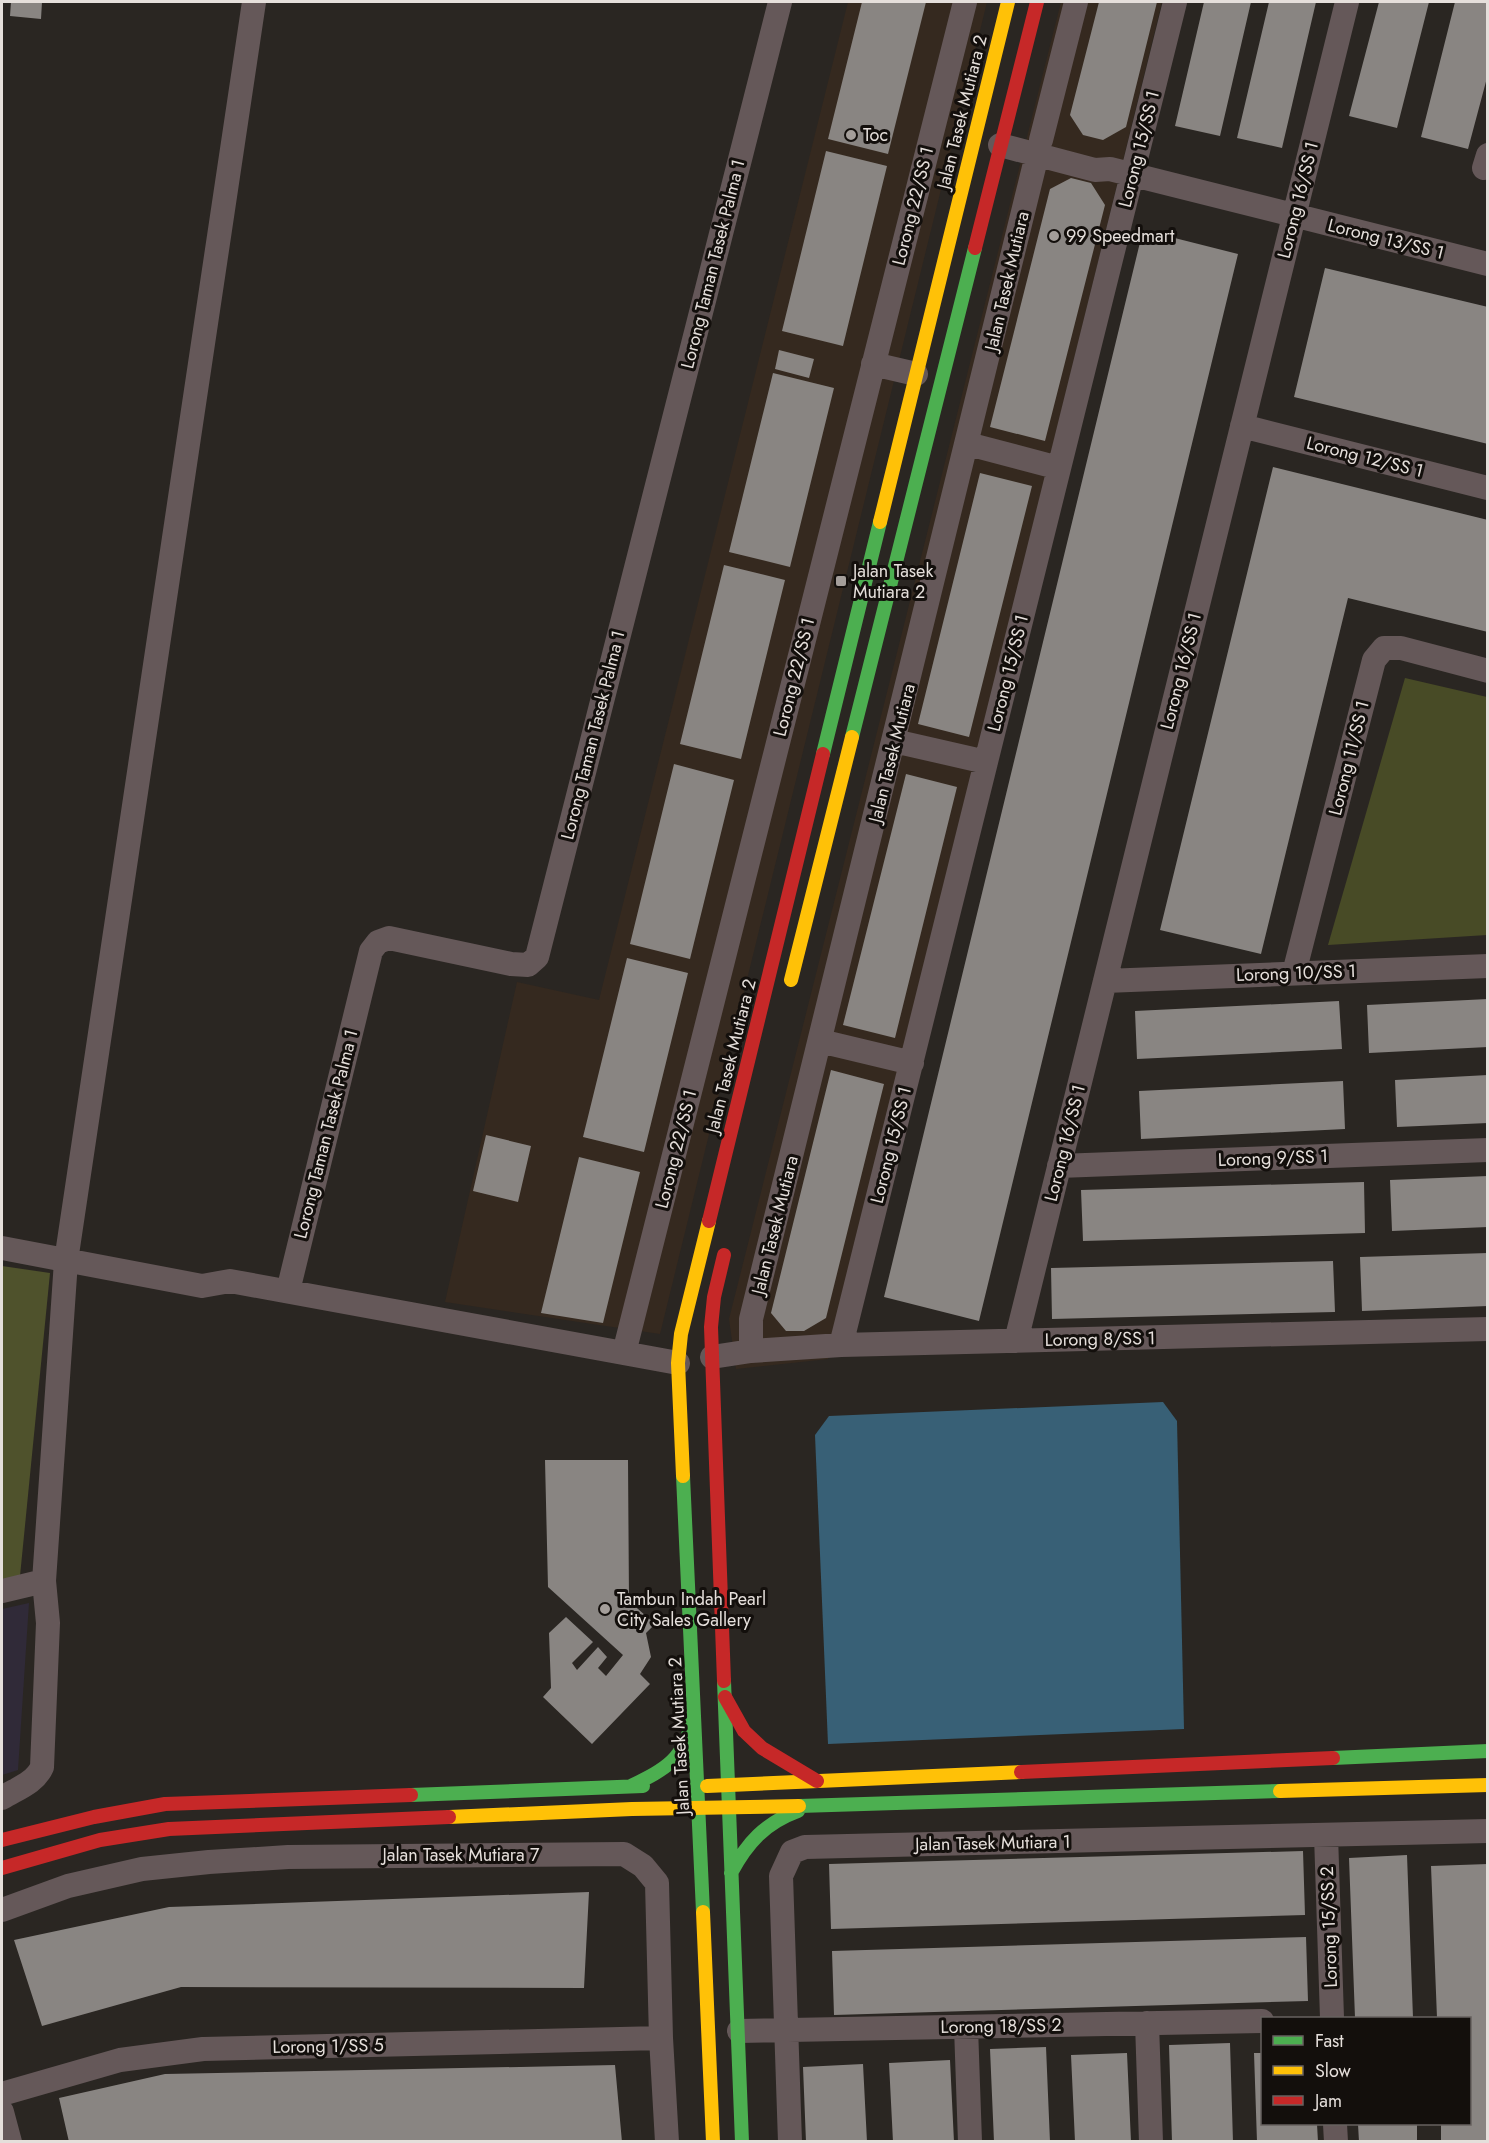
<svg xmlns="http://www.w3.org/2000/svg" width="1489" height="2143" font-family="Jost,sans-serif">
  <style>
    .built { fill: #35291f }
    .industrial { fill: #302a38 }
    .green { fill: #484b26 }
    .forest { fill: #4f522c }
    .water { fill: #386076 }
    .building { fill: #898582 }
    .lines { fill: none; stroke-linecap: round; stroke-linejoin: round }
    .street { stroke: #655859; stroke-width: 24 }
    .fast { stroke: #4caf50; stroke-width: 14 }
    .slow { stroke: #ffc107; stroke-width: 14 }
    .jam { stroke: #c62828; stroke-width: 14 }
    .poi-dot { fill: #a49e9a; stroke: #130f0c; stroke-width: 2 }
    .labels { text-anchor: middle; stroke-width: 6; stroke-linejoin: round; paint-order: stroke }
    .street-label { font-size: 18px; fill: #e5dfdb; stroke: #130f0c }
    .poi-label { font-size: 18px; fill: #e5dfdb; stroke: #130f0c; text-anchor: start }
  </style>
  <rect width="100%" height="100%" fill="#2a2622"/>
  <path class="built" d="M 848,2 L 987,2 L 660,1334 L 445,1302 L 517,982 L 599,1000 Z
    M 1061,2 L 1162,2 L 828,1359 L 736,1369 L 729,1319 Z"/>
  <path class="industrial" d="M 29,1603 L 18,1770 L 2,1775 L 2,1609 Z"/>
  <path class="green" d="M 1405,678 L 1487,697 L 1487,935 L 1328,945 Z"/>
  <path class="forest" d="M 2,1266 L 50,1273 L 20,1576 L 2,1580 Z"/>
  <path class="water" d="M 1163,1402 L 1177,1421 L 1184,1729 L 828,1744 L 815,1435 L 829,1416 Z"/>
  <path class="building" d="M 11,2 L 42,2 L 41,19 L 10,16 Z
    M 862,2 L 926,2 L 888,154 L 828,139 Z
    M 1099,2 L 1157,2 L 1126,127 L 1103,140 L 1083,135 L 1070,115 Z
    M 1204,2 L 1251,2 L 1220,136 L 1175,126 Z
    M 1269,2 L 1316,2 L 1282,148 L 1237,138 Z
    M 1379,2 L 1429,2 L 1397,128 L 1349,116 Z
    M 1455,2 L 1488,2 L 1488,74 L 1468,149 L 1421,137 Z
    M 826,151 L 887,166 L 843,346 L 782,331 Z
    M 1071,178 L 1091,183 L 1105,205 L 1045,441 L 990,427 L 1050,189 Z
    M 1143,230 L 1238,254 L 979,1321 L 884,1297 Z
    M 1325,268 L 1488,307 L 1488,444 L 1294,397 Z
    M 779,350 L 814,359 L 809,378 L 775,369 Z
    M 773,373 L 834,388 L 790,567 L 729,552 Z
    M 1273,467 L 1488,520 L 1488,632 L 1348,598 L 1261,954 L 1160,930 Z
    M 980,473 L 1032,486 L 969,737 L 918,724 Z
    M 724,565 L 785,580 L 741,759 L 680,744 Z
    M 674,764 L 734,780 L 690,959 L 630,944 Z
    M 906,774 L 957,787 L 895,1038 L 843,1025 Z
    M 627,958 L 688,973 L 644,1152 L 583,1137 Z
    M 1488,999 L 1488,1047 L 1369,1053 L 1367,1005 Z
    M 1339,1001 L 1342,1049 L 1137,1059 L 1135,1011 Z
    M 831,1070 L 884,1084 L 826,1318 L 804,1331 L 786,1331 L 771,1313 Z
    M 1488,1075 L 1488,1123 L 1397,1127 L 1395,1080 Z
    M 1343,1081 L 1345,1129 L 1141,1139 L 1139,1091 Z
    M 486,1135 L 531,1146 L 518,1202 L 473,1191 Z
    M 579,1157 L 640,1172 L 603,1323 L 541,1313 Z
    M 1488,1176 L 1488,1227 L 1392,1231 L 1390,1180 Z
    M 1364,1182 L 1365,1233 L 1083,1241 L 1081,1190 Z
    M 1488,1253 L 1488,1306 L 1362,1311 L 1360,1257 Z
    M 1333,1261 L 1335,1312 L 1052,1319 L 1051,1268 Z
    M 545,1460 L 628,1460 L 629,1601 L 655,1624 L 646,1633 L 651,1657 L 640,1674 L 650,1684 L 592,1744 L 543,1697 L 551,1688 L 549,1633 L 566,1617 L 593,1642 L 572,1663 L 577,1670 L 598,1647 L 607,1657 L 598,1668 L 606,1676 L 623,1655 L 548,1587 Z
    M 1303,1851 L 1305,1915 L 831,1929 L 829,1864 Z
    M 1407,1855 L 1413,2018 L 1355,2018 L 1349,1858 Z
    M 1488,1864 L 1488,2142 L 1441,2142 L 1441,2124 L 1470,2124 L 1470,2018 L 1437,2018 L 1431,1866 Z
    M 589,1892 L 584,1988 L 181,1987 L 42,2026 L 14,1940 L 169,1907 Z
    M 1306,1937 L 1308,2001 L 834,2015 L 832,1951 Z
    M 1230,2043 L 1233,2142 L 1172,2142 L 1169,2045 Z
    M 1046,2047 L 1050,2142 L 994,2142 L 990,2049 Z
    M 1127,2053 L 1131,2142 L 1075,2142 L 1071,2055 Z
    M 1254,2053 L 1262,2053 L 1262,2124 L 1317,2124 L 1318,2142 L 1257,2142 Z
    M 950,2060 L 954,2142 L 893,2142 L 889,2063 Z
    M 863,2064 L 867,2142 L 806,2142 L 803,2067 Z
    M 615,2065 L 622,2142 L 69,2142 L 59,2098 L 165,2074 Z
    M 1358,2124 L 1417,2124 L 1417,2142 L 1359,2142 Z"/>
  <g class="lines">
    <path class="street" d="M 1041,140 L 1076,2
      M 1000,145 L 1095,170 L 1110,169 L 1488,264
      M 1484,168 L 1488,155
      M 873,364 L 916,374
      M 1242,426 L 1488,488
      M 968,444 L 1059,468
      M 894,741 L 986,762
      M 1294,973 L 1374,660 L 1384,648 L 1401,648 L 1488,671
      M 1105,981 L 1488,966
      M 820,1041 L 912,1063
      M 1059,1166 L 1488,1150
      M 2,1248 L 202,1286 L 230,1281 L 678,1363
      M 288,1291 L 371,951 L 378,942 L 389,938 L 511,964 L 528,965 L 537,957 L 780,2
      M 1016,1341 L 1347,2
      M 841,1345 L 1175,2
      M 751,1351 L 751,1319 L 1037,155
      M 624,1353 L 965,2
      M 712,1357 L 751,1351 L 841,1345 L 1488,1329
      M 2,1591 L 44,1581 L 66,1261 L 254,2
      M 2,1798 C 16,1789 35,1783 42,1767 L 48,1623 L 44,1581
      M 1326,1835 L 1332,2018
      M 2,1910 L 68,1886 L 142,1869 L 209,1862 L 288,1857 L 624,1854 L 643,1866 L 657,1883 L 661,2038 L 667,2142
      M 1147,2023 L 1151,2142
      M 966,2027 L 970,2142
      M 739,2031 L 1262,2021
      M 2,2094 L 120,2060 L 203,2049 L 661,2038
      M 2,2112 L 10,2142
      M 1335,2124 L 1336,2142
      M 790,2142 L 781,1876 L 792,1852 L 805,1847 L 1488,1831"/>
    <path class="fast" d="M 852,737 L 975,248
      M 823,754 L 880,522
      M 683,1476 L 703,1912
      M 724,1681 L 742,2142
      M 1333,1758 L 1488,1751
      M 631,1786 C 665,1769 684,1760 692,1720
      M 411,1795 L 643,1786
      M 799,1806 L 1280,1791
      M 731,1873 C 747,1843 765,1823 798,1811"/>
    <path class="slow" d="M 880,522 L 1008,2
      M 791,980 L 852,737
      M 683,1476 L 678,1363 L 681,1334 L 709,1221
      M 707,1786 L 1021,1772
      M 1280,1791 L 1488,1785
      M 449,1817 L 632,1809 L 799,1806
      M 703,1912 L 713,2142"/>
    <path class="jam" d="M 975,248 L 1037,2
      M 709,1221 L 823,754
      M 724,1255 L 714,1297 L 711,1327 L 724,1681
      M 725,1697 L 744,1731 L 762,1748 L 817,1781
      M 1021,1772 L 1333,1758
      M 2,1840 L 94,1817 L 165,1804 L 411,1795
      M 2,1868 L 100,1840 L 169,1829 L 449,1817"/>
  </g>
  <g class="poi-dot">
    <circle cx="851" cy="135" r="6"/>
    <circle cx="1054" cy="236" r="6"/>
    <rect x="835" y="575" width="12" height="12" rx="3"/>
    <circle cx="605" cy="1609" r="6"/>
  </g>
  <g class="labels">
    <g class="street-label">
      <text transform="translate(962 112) rotate(-76)" y="6">Jalan Tasek Mutiara 2</text>
      <text transform="translate(1139 149) rotate(-76)" y="6">Lorong 15/SS 1</text>
      <text transform="translate(1298 200) rotate(-76)" y="6">Lorong 16/SS 1</text>
      <text transform="translate(913 206) rotate(-76)" y="6">Lorong 22/SS 1</text>
      <text transform="translate(1386 239) rotate(14)" y="6">Lorong 13/SS 1</text>
      <text transform="translate(713 264) rotate(-76)" y="6">Lorong Taman Tasek Palma 1</text>
      <text transform="translate(1007 281) rotate(-77)" y="6">Jalan Tasek Mutiara</text>
      <text transform="translate(1365 457) rotate(14)" y="6">Lorong 12/SS 1</text>
      <text transform="translate(1181 671) rotate(-76)" y="6">Lorong 16/SS 1</text>
      <text transform="translate(1008 673) rotate(-76)" y="6">Lorong 15/SS 1</text>
      <text transform="translate(794 677) rotate(-76)" y="6">Lorong 22/SS 1</text>
      <text transform="translate(593 735) rotate(-76)" y="6">Lorong Taman Tasek Palma 1</text>
      <text transform="translate(892 753) rotate(-76)" y="6">Jalan Tasek Mutiara</text>
      <text transform="translate(1349 758) rotate(-76)" y="6">Lorong 11/SS 1</text>
      <text transform="translate(1296 973) rotate(-2)" y="6">Lorong 10/SS 1</text>
      <text transform="translate(731 1056) rotate(-76)" y="6">Jalan Tasek Mutiara 2</text>
      <text transform="translate(326 1134) rotate(-76)" y="6">Lorong Taman Tasek Palma 1</text>
      <text transform="translate(1065 1143) rotate(-76)" y="6">Lorong 16/SS 1</text>
      <text transform="translate(891 1145) rotate(-76)" y="6">Lorong 15/SS 1</text>
      <text transform="translate(676 1149) rotate(-76)" y="6">Lorong 22/SS 1</text>
      <text transform="translate(1273 1158) rotate(-2)" y="6">Lorong 9/SS 1</text>
      <text transform="translate(775 1225) rotate(-76)" y="6">Jalan Tasek Mutiara</text>
      <text transform="translate(1100 1339) rotate(-1)" y="6">Lorong 8/SS 1</text>
      <text transform="translate(679 1736) rotate(-93)" y="6">Jalan Tasek Mutiara 2</text>
      <text transform="translate(993 1843) rotate(-1)" y="6">Jalan Tasek Mutiara 1</text>
      <text x="461" y="1861">Jalan Tasek Mutiara 7</text>
      <text transform="translate(1329 1927) rotate(-92)" y="6">Lorong 15/SS 2</text>
      <text transform="translate(1001 2026) rotate(-1)" y="6">Lorong 18/SS 2</text>
      <text transform="translate(328 2046) rotate(-1)" y="6">Lorong 1/SS 5</text>
    </g>
    <g class="poi-label">
      <text x="863" y="141">Toc</text>
      <text x="1066" y="242">99 Speedmart</text>
      <text x="853" y="577">Jalan Tasek<tspan x="853" dy="21">Mutiara 2</tspan></text>
      <text x="617" y="1605">Tambun Indah Pearl<tspan x="617" dy="21">City Sales Gallery</tspan></text>
    </g>
  </g>
  <rect width="1489" height="2143" fill="none" stroke="#e5dfdb" stroke-width="6"/>
  <rect x="1261" y="2017" width="210" height="108" fill="#130f0c" stroke="#67625f" stroke-width="1.5"/>
  <rect x="1273" y="2036" width="30" height="9" fill="#4caf50" stroke="#67625f" stroke-width="1.5"/>
  <text x="1315" y="2047" font-size="18" fill="#e5dfdb">Fast</text>
  <rect x="1273" y="2066" width="30" height="9" fill="#ffc107" stroke="#67625f" stroke-width="1.5"/>
  <text x="1315" y="2077" font-size="18" fill="#e5dfdb">Slow</text>
  <rect x="1273" y="2096" width="30" height="9" fill="#c62828" stroke="#67625f" stroke-width="1.5"/>
  <text x="1315" y="2107" font-size="18" fill="#e5dfdb">Jam</text>
</svg>
